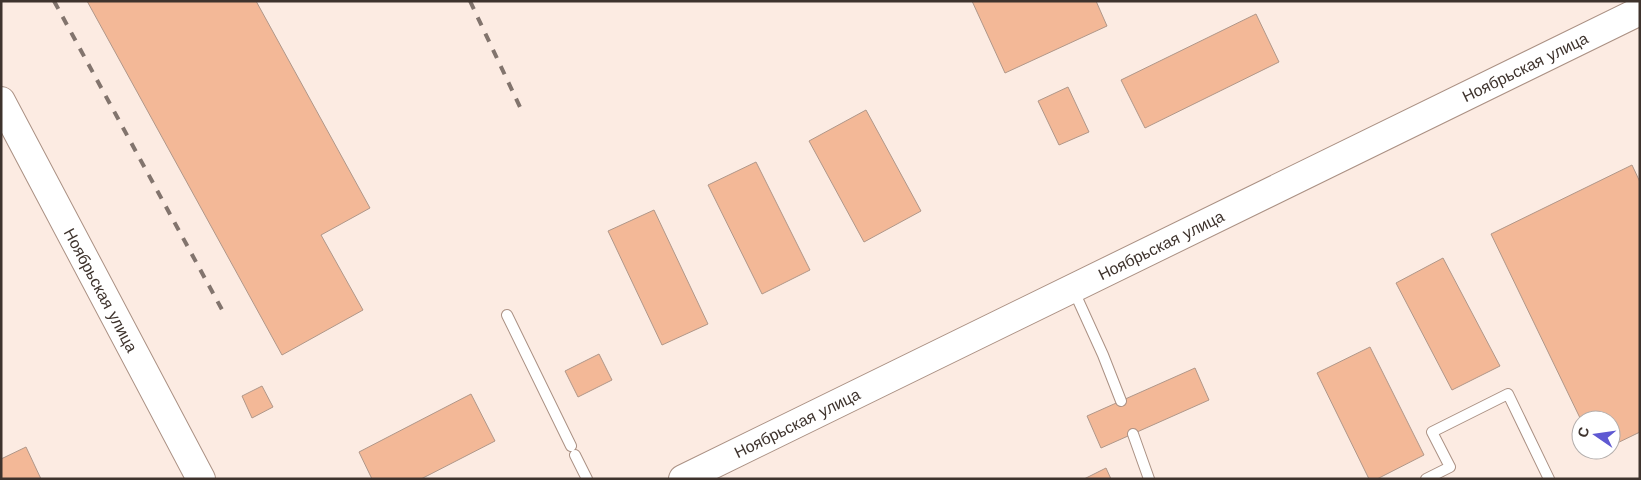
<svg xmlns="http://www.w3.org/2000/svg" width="1641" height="480" font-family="'Work Sans',sans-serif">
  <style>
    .building { fill: #f3b897; stroke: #b09789 }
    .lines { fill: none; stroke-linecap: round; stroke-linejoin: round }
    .lane-casing { stroke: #ab9184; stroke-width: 12 }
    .secondary-casing { stroke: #ab9184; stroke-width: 30 }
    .lane { stroke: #fff; stroke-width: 10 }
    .secondary { stroke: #fff; stroke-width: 28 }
    .rail { stroke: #82746d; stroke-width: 4; stroke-dasharray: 9 9; stroke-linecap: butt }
    .labels { text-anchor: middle; stroke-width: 4; stroke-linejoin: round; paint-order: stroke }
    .street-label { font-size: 16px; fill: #3e332d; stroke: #fff }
  </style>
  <rect width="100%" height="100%" fill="#fcebe2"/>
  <path class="building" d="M 87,1 L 256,1 L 370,208 L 321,235 L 363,310 L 282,355 Z
    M 972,1 L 1096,1 L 1107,26 L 1005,73 Z
    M 1256,14 L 1279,62 L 1145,128 L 1121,80 Z
    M 1068,87 L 1089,132 L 1059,145 L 1038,101 Z
    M 866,110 L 921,211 L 864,242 L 809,141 Z
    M 756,162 L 810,270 L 762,294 L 708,185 Z
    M 1632,165 L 1640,182 L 1640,432 L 1611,446 L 1611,420 L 1581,420 L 1491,234 Z
    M 654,210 L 708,324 L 662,345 L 608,231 Z
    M 1443,258 L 1500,366 L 1452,390 L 1396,283 Z
    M 1370,347 L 1424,455 L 1377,479 L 1369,479 L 1317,373 Z
    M 599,354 L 612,380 L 578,397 L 565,371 Z
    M 1195,368 L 1209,400 L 1101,448 L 1087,416 Z
    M 262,386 L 273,407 L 252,418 L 242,396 Z
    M 471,394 L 495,441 L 421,479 L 372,479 L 359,452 Z
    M 26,447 L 41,479 L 1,479 L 1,459 Z
    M 1106,468 L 1111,479 L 1084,479 Z"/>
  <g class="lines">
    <g class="lane-casing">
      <path id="lane" d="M 1073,289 L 1103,355 L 1121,401
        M 507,315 L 571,446
        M 1133,434 L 1149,479
        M 575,455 L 587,479
        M 1426,479 L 1450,467 L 1432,432 L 1508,394 L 1549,479"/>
    </g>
    <g class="secondary-casing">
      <path id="secondary" d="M 1,101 L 201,479
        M 683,479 L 1640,11"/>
    </g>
    <use href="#lane" class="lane"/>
    <use href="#secondary" class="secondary"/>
    <path class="rail" d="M 54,1 L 226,317
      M 470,1 L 520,107"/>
  </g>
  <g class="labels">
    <g class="street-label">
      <text transform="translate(1525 67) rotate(-26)" y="6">Ноябрьская улица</text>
      <text transform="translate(1161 245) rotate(-26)" y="6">Ноябрьская улица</text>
      <text transform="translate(101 290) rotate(62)" y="6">Ноябрьская улица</text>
      <text transform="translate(797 423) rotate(-26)" y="6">Ноябрьская улица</text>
    </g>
  </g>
  <rect width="1641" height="480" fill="none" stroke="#3e332d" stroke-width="5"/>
  <g transform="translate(1596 435) rotate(283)"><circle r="24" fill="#ffffff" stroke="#b2adab"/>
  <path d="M0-4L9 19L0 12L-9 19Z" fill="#5f59d2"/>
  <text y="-8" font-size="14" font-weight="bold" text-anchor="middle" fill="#3e332d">С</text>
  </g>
</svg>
